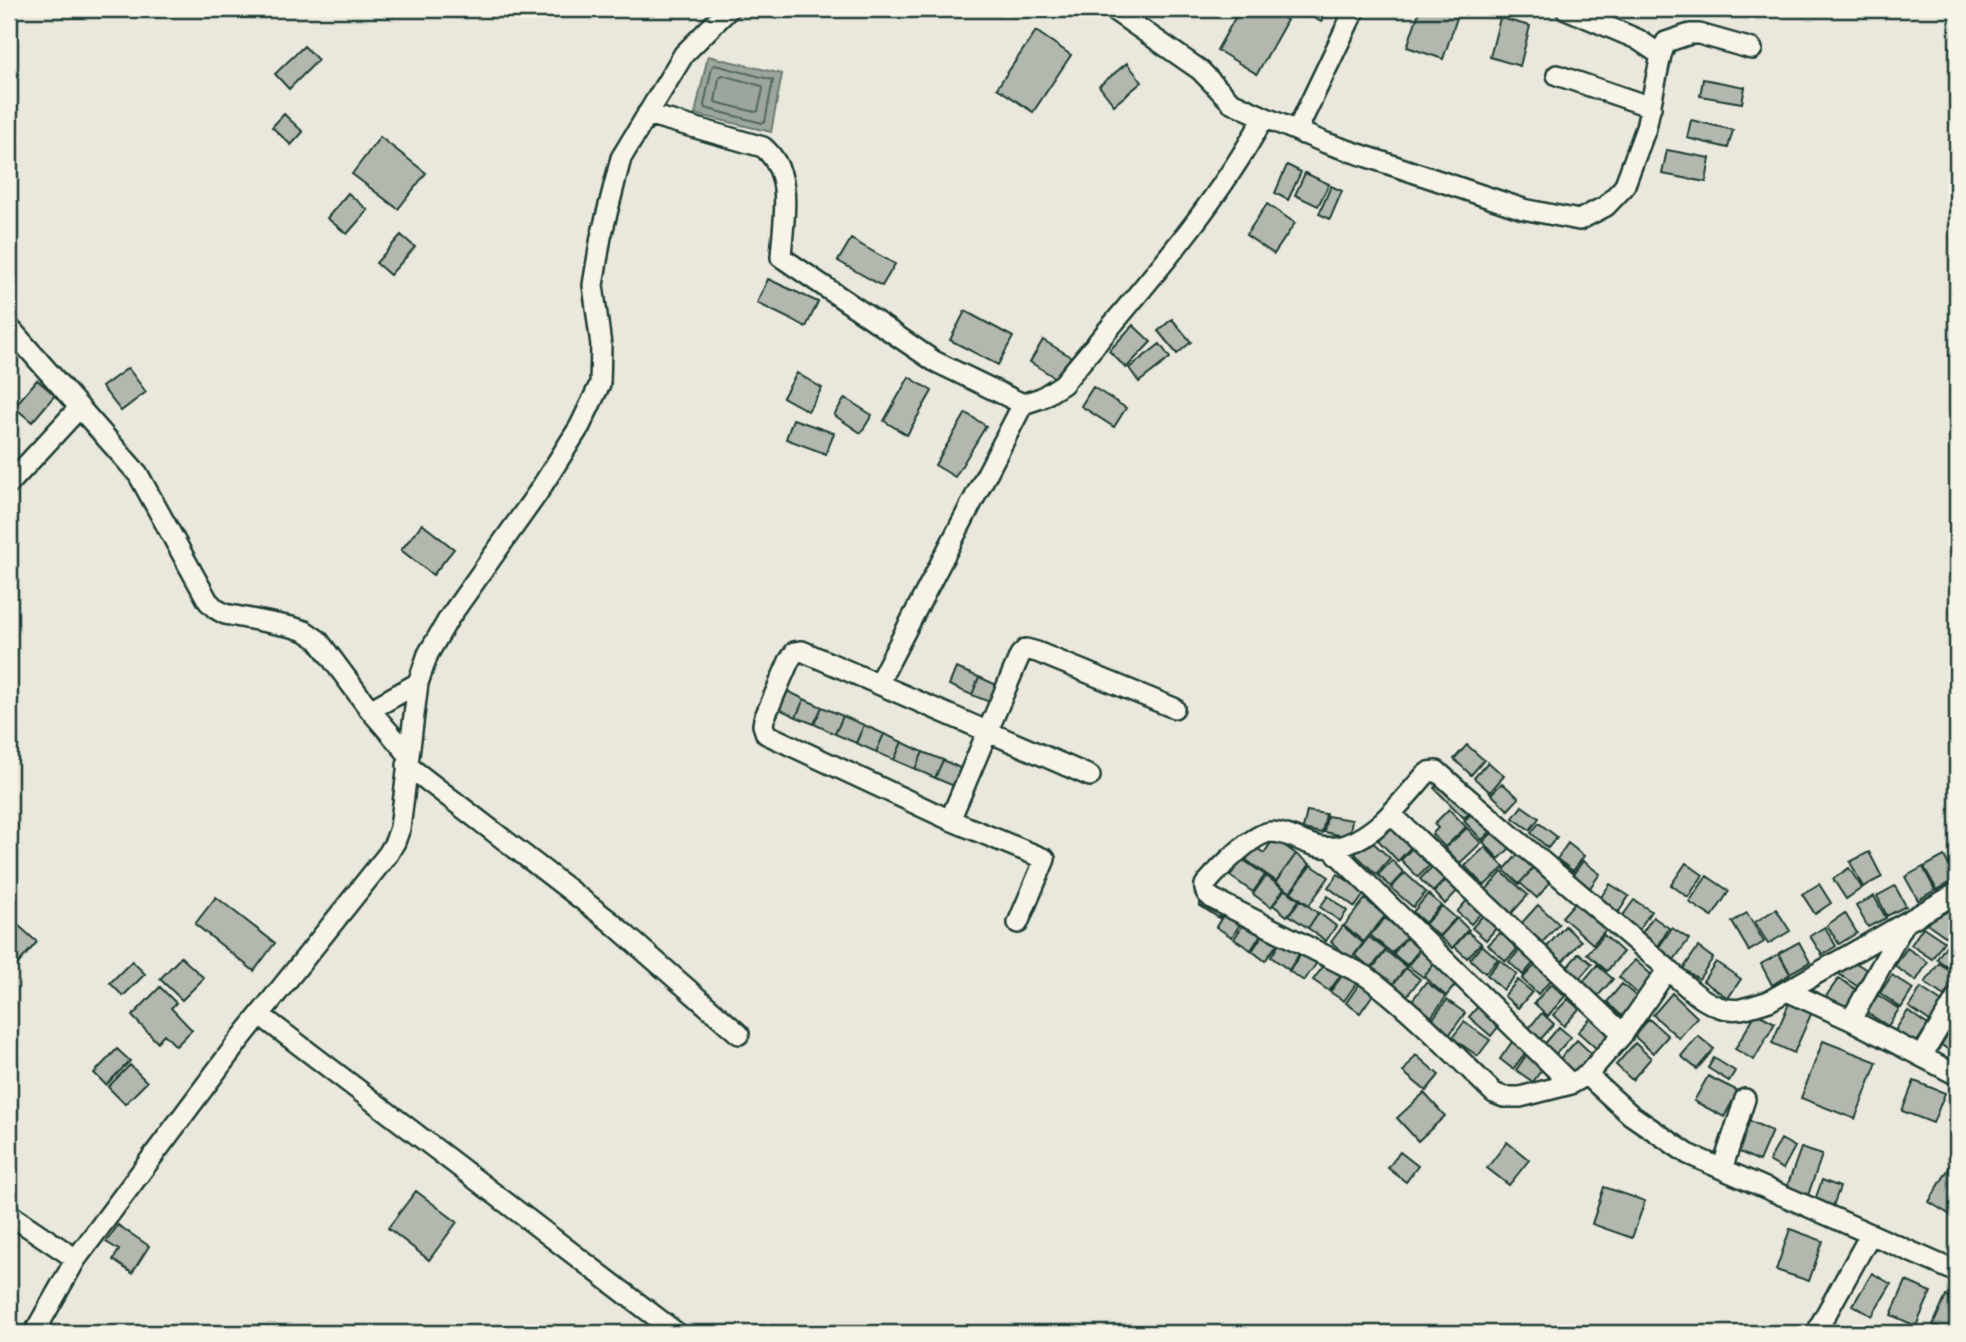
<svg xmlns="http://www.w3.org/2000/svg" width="1966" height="1342" font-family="Mynerve,sans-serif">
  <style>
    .water { fill: #9ca69c; stroke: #6a7c72; stroke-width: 2 }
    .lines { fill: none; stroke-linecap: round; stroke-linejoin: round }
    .shore { stroke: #51675e; stroke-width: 2 }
    .building { fill: #b2b8ae; stroke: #1f3d34; stroke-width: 2 }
    .street-casing { stroke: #1f3d34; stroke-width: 24 }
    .street { stroke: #f7f3e8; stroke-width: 19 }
  </style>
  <rect width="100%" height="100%" fill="#eae8dd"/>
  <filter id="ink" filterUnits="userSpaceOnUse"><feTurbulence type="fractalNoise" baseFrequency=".0143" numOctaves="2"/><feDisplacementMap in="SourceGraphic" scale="14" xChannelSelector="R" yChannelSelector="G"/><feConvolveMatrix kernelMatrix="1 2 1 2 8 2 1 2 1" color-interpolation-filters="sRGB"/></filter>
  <g filter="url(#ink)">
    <path class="water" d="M 708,56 L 782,74 L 771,132 L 695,114 Z"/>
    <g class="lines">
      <path class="shore" d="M 715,65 L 773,80 L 765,122 L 762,123 L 705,108 L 704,105 L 712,67 Z
        M 722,75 L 762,86 L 763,89 L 758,111 L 755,112 L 715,102 L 719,78 Z"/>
    </g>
    <path class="building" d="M 1240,9 L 1268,9 L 1287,20 L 1257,74 L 1217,50 Z
      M 1298,9 L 1329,9 L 1321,22 Z
      M 1420,9 L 1449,9 L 1459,12 L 1443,59 L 1407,47 Z
      M 1500,18 L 1530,26 L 1520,66 L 1490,57 Z
      M 1036,31 L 1071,55 L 1033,112 L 997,88 Z
      M 304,46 L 318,60 L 289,89 L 275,74 Z
      M 1127,63 L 1142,82 L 1114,105 L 1099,86 Z
      M 1703,79 L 1745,87 L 1742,103 L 1700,96 Z
      M 284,114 L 303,132 L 291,145 L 272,127 Z
      M 1691,120 L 1733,130 L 1728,148 L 1687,138 Z
      M 380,137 L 426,173 L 398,209 L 352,174 Z
      M 1667,150 L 1710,158 L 1706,182 L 1662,174 Z
      M 1287,165 L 1301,172 L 1288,200 L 1275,193 Z
      M 1305,173 L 1329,184 L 1318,206 L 1295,195 Z
      M 1331,186 L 1342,191 L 1330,219 L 1319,214 Z
      M 348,193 L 368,210 L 347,234 L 327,218 Z
      M 1267,204 L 1295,223 L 1274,254 L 1246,235 Z
      M 401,235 L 415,247 L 390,275 L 376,263 Z
      M 851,239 L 895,264 L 882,286 L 838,261 Z
      M 768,279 L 818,302 L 806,327 L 757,303 Z
      M 965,311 L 1013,337 L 998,365 L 950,340 Z
      M 1172,319 L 1191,342 L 1177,354 L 1158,331 Z
      M 1133,325 L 1151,342 L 1126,368 L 1109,351 Z
      M 1043,340 L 1073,358 L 1059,380 L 1030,362 Z
      M 1160,344 L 1170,358 L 1139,382 L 1129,368 Z
      M 128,368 L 146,392 L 121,411 L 102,387 Z
      M 797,373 L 822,388 L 808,411 L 783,397 Z
      M 909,377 L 932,391 L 907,435 L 884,421 Z
      M 37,380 L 55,395 L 32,422 L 14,407 Z
      M 1093,387 L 1126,408 L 1114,427 L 1081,406 Z
      M 845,398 L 872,415 L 861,433 L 834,415 Z
      M 966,413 L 986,426 L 955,477 L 935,465 Z
      M 793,419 L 834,433 L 826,454 L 786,439 Z
      M 422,524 L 454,549 L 433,575 L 401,550 Z
      M 956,668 L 979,677 L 972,695 L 949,685 Z
      M 979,677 L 999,686 L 992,703 L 972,695 Z
      M 783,689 L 804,699 L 796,717 L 775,707 Z
      M 804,699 L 822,707 L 814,724 L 796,717 Z
      M 822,707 L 843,716 L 835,734 L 814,724 Z
      M 843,716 L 864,725 L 856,743 L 835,734 Z
      M 864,725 L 884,734 L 876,752 L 856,743 Z
      M 884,734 L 902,742 L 894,760 L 876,752 Z
      M 902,742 L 923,752 L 915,769 L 894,760 Z
      M 1467,745 L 1484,760 L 1471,775 L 1454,759 Z
      M 923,752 L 943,760 L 935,778 L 915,769 Z
      M 943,760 L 962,769 L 954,786 L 935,778 Z
      M 1488,762 L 1504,776 L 1490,792 L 1474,778 Z
      M 1444,777 L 1475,808 L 1464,818 L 1434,788 Z
      M 1502,783 L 1519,798 L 1508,810 L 1491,794 Z
      M 1522,806 L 1539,818 L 1530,830 L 1513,818 Z
      M 1478,807 L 1496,826 L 1482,840 L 1464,821 Z
      M 1449,809 L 1466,827 L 1445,847 L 1432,834 L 1438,828 L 1434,824 Z
      M 1307,811 L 1326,814 L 1322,833 L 1303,829 Z
      M 1327,816 L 1352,820 L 1349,837 L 1324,832 Z
      M 1539,823 L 1557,837 L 1548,848 L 1531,833 Z
      M 1392,825 L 1413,845 L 1398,861 L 1378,840 Z
      M 1499,826 L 1515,843 L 1499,859 L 1483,842 Z
      M 1467,828 L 1481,843 L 1460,863 L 1445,848 Z
      M 1274,838 L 1296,854 L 1276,881 L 1246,860 L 1255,847 L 1264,853 Z
      M 1369,839 L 1390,858 L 1376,874 L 1355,854 Z
      M 1568,843 L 1584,856 L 1573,871 L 1557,859 Z
      M 1414,846 L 1432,863 L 1418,877 L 1401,860 Z
      M 1485,847 L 1504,867 L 1484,886 L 1465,866 Z
      M 1520,852 L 1535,866 L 1519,884 L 1504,870 Z
      M 1869,852 L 1882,877 L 1863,887 L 1850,862 Z
      M 1296,854 L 1310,864 L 1290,892 L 1276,882 Z
      M 1944,856 L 1956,879 L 1937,890 L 1924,867 Z
      M 1242,859 L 1265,875 L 1253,892 L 1230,876 Z
      M 1392,860 L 1404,873 L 1391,887 L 1378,875 Z
      M 1583,861 L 1600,874 L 1589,889 L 1572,876 Z
      M 1686,863 L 1703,875 L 1688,897 L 1671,885 Z
      M 1537,864 L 1553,879 L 1537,898 L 1520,883 Z
      M 1311,865 L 1329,877 L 1309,905 L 1291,892 Z
      M 1434,865 L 1447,877 L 1433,892 L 1420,879 Z
      M 1923,867 L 1935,890 L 1918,900 L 1905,877 Z
      M 1849,868 L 1862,888 L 1846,899 L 1833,879 Z
      M 1502,872 L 1528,895 L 1510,915 L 1484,892 Z
      M 1405,873 L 1426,892 L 1413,907 L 1391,888 Z
      M 1338,874 L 1365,893 L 1355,907 L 1328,887 Z
      M 1266,876 L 1284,889 L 1271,907 L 1253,894 Z
      M 1707,876 L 1729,891 L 1712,917 L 1689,902 Z
      M 1448,878 L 1459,889 L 1445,904 L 1434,892 Z
      M 1610,884 L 1629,896 L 1618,913 L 1599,900 Z
      M 1819,884 L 1831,903 L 1815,914 L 1802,894 Z
      M 1895,886 L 1906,906 L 1887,916 L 1877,896 Z
      M 1285,889 L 1299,900 L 1287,916 L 1273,905 Z
      M 1428,894 L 1441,905 L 1425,923 L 1413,912 Z
      M 1206,895 L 1225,908 L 1219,918 L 1199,905 Z
      M 1328,896 L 1347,911 L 1340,921 L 1320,907 Z
      M 1874,896 L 1886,918 L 1868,927 L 1856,906 Z
      M 216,897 L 275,943 L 254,971 L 195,924 Z
      M 1580,897 L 1611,924 L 1593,944 L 1562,917 Z
      M 1365,899 L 1385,916 L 1364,942 L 1344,926 Z
      M 1468,899 L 1482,912 L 1471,924 L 1457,912 Z
      M 1300,900 L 1318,913 L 1308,928 L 1289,915 Z
      M 1634,900 L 1651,911 L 1639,930 L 1621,918 Z
      M 1942,903 L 1957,913 L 1957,924 L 1948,938 L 1928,924 Z
      M 1538,905 L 1559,924 L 1539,946 L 1518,927 Z
      M 1442,906 L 1456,918 L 1439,936 L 1425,924 Z
      M 1228,907 L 1244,918 L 1232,937 L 1216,927 Z
      M 1776,909 L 1790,931 L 1768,944 L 1755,922 Z
      M 1319,913 L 1336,926 L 1326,941 L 1308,928 Z
      M 1747,913 L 1764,942 L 1749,951 L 1732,922 Z
      M 1845,913 L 1857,933 L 1839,944 L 1827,925 Z
      M 1484,914 L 1498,926 L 1486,940 L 1472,928 Z
      M 9,917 L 37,942 L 11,972 L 9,970 Z
      M 1248,917 L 1265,928 L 1251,950 L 1234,939 Z
      M 1653,917 L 1669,928 L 1657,948 L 1640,936 Z
      M 1385,918 L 1407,936 L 1392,953 L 1370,935 Z
      M 1457,918 L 1469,930 L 1453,948 L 1440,937 Z
      M 1343,926 L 1363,943 L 1351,959 L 1331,942 Z
      M 1565,926 L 1581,941 L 1562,962 L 1546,948 Z
      M 1268,927 L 1282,937 L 1265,961 L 1252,951 Z
      M 1825,927 L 1836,946 L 1822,955 L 1810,936 Z
      M 1923,927 L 1944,941 L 1932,959 L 1911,945 Z
      M 1672,928 L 1689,939 L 1673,961 L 1657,950 Z
      M 1467,931 L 1481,943 L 1467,958 L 1454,946 Z
      M 1501,932 L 1519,947 L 1506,961 L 1488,945 Z
      M 1604,935 L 1623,952 L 1607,971 L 1587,954 Z
      M 1284,936 L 1303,948 L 1289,970 L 1271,957 Z
      M 1369,937 L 1386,950 L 1371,968 L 1355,955 Z
      M 1406,938 L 1420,949 L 1407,965 L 1393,954 Z
      M 1949,941 L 1957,947 L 1957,973 L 1937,959 Z
      M 1799,942 L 1810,962 L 1790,973 L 1779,953 Z
      M 1482,945 L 1498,959 L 1485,973 L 1470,959 Z
      M 1306,947 L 1321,957 L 1304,981 L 1289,971 Z
      M 1522,947 L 1536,960 L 1523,975 L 1509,962 Z
      M 1698,947 L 1713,958 L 1699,979 L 1683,969 Z
      M 1907,948 L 1928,962 L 1916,981 L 1895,966 Z
      M 1420,950 L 1435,962 L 1423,977 L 1408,966 Z
      M 1386,951 L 1406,967 L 1392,985 L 1372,969 Z
      M 1579,953 L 1592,964 L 1577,981 L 1565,970 Z
      M 1779,954 L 1790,974 L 1772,985 L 1761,964 Z
      M 181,957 L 204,978 L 182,1000 L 160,979 Z
      M 1850,959 L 1870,972 L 1860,988 L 1839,974 Z
      M 1328,960 L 1344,971 L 1329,991 L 1313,980 Z
      M 1500,960 L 1517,974 L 1503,990 L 1487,975 Z
      M 1635,960 L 1654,977 L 1639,995 L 1619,977 Z
      M 132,961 L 145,974 L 123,996 L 110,983 Z
      M 1716,962 L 1741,979 L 1728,998 L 1703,981 Z
      M 1435,963 L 1458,982 L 1446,996 L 1424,977 Z
      M 1537,963 L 1553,978 L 1538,994 L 1522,979 Z
      M 1939,963 L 1957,975 L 1944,996 L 1925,983 Z
      M 1597,965 L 1613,979 L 1596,998 L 1581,984 Z
      M 1406,968 L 1420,979 L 1406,997 L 1392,986 Z
      M 1345,972 L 1358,981 L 1344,1001 L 1330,992 Z
      M 1892,975 L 1913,989 L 1901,1008 L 1880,993 Z
      M 1839,978 L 1858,991 L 1844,1013 L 1824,999 Z
      M 1518,980 L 1532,992 L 1518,1008 L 1504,996 Z
      M 1426,982 L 1446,997 L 1431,1017 L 1411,1002 Z
      M 1360,983 L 1374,993 L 1360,1013 L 1346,1003 Z
      M 1551,984 L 1565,996 L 1548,1016 L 1534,1003 Z
      M 1622,984 L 1638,998 L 1622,1016 L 1607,1002 Z
      M 160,987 L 176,1003 L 171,1008 L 192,1030 L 176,1046 L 164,1034 L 157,1042 L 132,1016 Z
      M 1921,988 L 1945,1004 L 1933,1023 L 1909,1007 Z
      M 1672,993 L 1697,1017 L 1679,1038 L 1653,1015 Z
      M 1878,995 L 1899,1009 L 1888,1026 L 1866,1012 Z
      M 1568,999 L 1579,1009 L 1564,1026 L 1553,1015 Z
      M 1447,1000 L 1465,1013 L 1449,1035 L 1431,1021 Z
      M 1790,1001 L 1812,1012 L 1794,1053 L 1772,1043 Z
      M 1480,1004 L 1502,1022 L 1491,1036 L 1469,1017 Z
      M 1908,1011 L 1928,1025 L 1914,1046 L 1894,1032 Z
      M 1542,1013 L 1554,1024 L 1539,1041 L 1527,1030 Z
      M 1756,1013 L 1775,1023 L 1754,1060 L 1735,1049 Z
      M 1592,1017 L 1610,1033 L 1597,1049 L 1578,1032 Z
      M 1956,1018 L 1957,1018 L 1957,1056 L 1939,1043 Z
      M 1649,1019 L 1668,1036 L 1653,1053 L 1634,1036 Z
      M 1464,1022 L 1490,1040 L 1478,1056 L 1452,1038 Z
      M 1559,1027 L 1571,1037 L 1554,1056 L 1543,1046 Z
      M 1698,1036 L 1714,1049 L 1697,1069 L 1681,1056 Z
      M 1577,1040 L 1593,1055 L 1576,1075 L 1559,1060 Z
      M 1823,1041 L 1877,1062 L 1855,1119 L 1801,1098 Z
      M 1512,1042 L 1526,1052 L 1513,1069 L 1500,1059 Z
      M 1635,1043 L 1651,1058 L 1632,1080 L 1616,1065 Z
      M 117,1049 L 130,1061 L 106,1085 L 94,1073 Z
      M 1527,1054 L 1544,1066 L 1533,1082 L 1516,1070 Z
      M 1416,1055 L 1439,1075 L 1426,1091 L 1403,1072 Z
      M 1714,1058 L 1735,1071 L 1729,1081 L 1708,1068 Z
      M 130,1065 L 147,1082 L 125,1104 L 108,1087 Z
      M 1708,1076 L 1738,1091 L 1724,1117 L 1694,1101 Z
      M 1914,1081 L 1945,1093 L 1933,1123 L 1902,1111 Z
      M 1424,1093 L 1445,1116 L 1418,1141 L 1397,1118 Z
      M 1748,1120 L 1772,1131 L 1759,1161 L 1735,1150 Z
      M 1781,1139 L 1795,1147 L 1783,1169 L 1769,1161 Z
      M 1507,1142 L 1529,1160 L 1509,1185 L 1487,1168 Z
      M 1801,1148 L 1822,1155 L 1808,1195 L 1787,1187 Z
      M 1400,1152 L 1418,1166 L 1406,1182 L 1388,1168 Z
      M 1956,1156 L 1957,1157 L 1957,1219 L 1929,1202 Z
      M 1822,1180 L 1840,1187 L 1833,1206 L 1815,1200 Z
      M 1604,1187 L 1645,1201 L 1632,1238 L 1592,1224 Z
      M 416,1191 L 457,1222 L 429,1260 L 388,1228 Z
      M 118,1225 L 149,1246 L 132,1273 L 113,1260 L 119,1250 L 106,1242 Z
      M 1790,1229 L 1823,1241 L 1809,1281 L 1776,1270 Z
      M 1872,1273 L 1891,1284 L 1872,1316 L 1853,1305 Z
      M 1906,1281 L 1931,1292 L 1916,1326 L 1891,1315 Z
      M 1946,1296 L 1957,1301 L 1957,1333 L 1952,1333 L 1933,1325 Z"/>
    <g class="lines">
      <g class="street-casing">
        <path id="street" d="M 1661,55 L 1666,42 L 1690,34 L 1699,34 L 1752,49
          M 1557,75 L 1651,107
          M 647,114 L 763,147 C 795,174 783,219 781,257 L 934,361 L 1023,404 L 1041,398 L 1063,384 C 1133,298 1211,215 1264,117 L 1231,102 L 1200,70 L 1112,9
          M 1264,117 L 1326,143 L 1523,209 L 1579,220 L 1606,206 L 1624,187 L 1646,128 L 1661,55 L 1637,39 L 1566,9
          M 1303,134 L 1301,122 L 1355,9
          M 9,327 L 138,474 L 208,601 L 216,609 L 225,614 L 292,627 L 305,631 L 318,640 L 370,710 L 408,754
          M 9,484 L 79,408
          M 878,684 L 1023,404
          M 370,710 L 418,683
          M 407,765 L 611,922 L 739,1034
          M 1391,814 L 1623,1034
          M 950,820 L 1020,655 L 1026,649 L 1037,652 L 1174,708
          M 1331,848 L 1571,1084
          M 1018,923 L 1045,859 L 950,820 L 766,734 L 763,725 L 764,719 L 789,661 L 795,652 L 802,651 L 1090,776
          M 1668,969 L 1623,1034 L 1587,1075 L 1571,1084 L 1520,1097 L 1504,1097 L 1494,1093 C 1453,1053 1413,1011 1366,976 L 1213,899 C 1208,895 1204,892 1205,885 C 1217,871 1253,832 1272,832 C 1297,833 1314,855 1345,845 C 1379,833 1402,801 1425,775 L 1429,772 L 1437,771 L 1457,789 L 1668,969 C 1687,987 1712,1014 1741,1009 C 1750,1007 1760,1004 1769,1001 L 1957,893
          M 1787,991 L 1851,1020 L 1957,1075
          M 260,1015 L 677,1333
          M 1851,1020 L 1905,923
          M 1922,1056 L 1957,997
          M 1587,1075 L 1631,1115 L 1688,1154 L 1957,1272
          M 1722,1169 L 1745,1099
          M 9,1214 L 76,1259
          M 1820,1325 L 1870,1235
          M 34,1333 L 76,1259 L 238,1042 L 388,854 L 395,842 L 400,828 L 418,683 L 428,654 L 449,618 L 537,494 L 580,426 L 600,384 L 601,345 L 593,285 L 601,237 L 621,158 L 684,54 L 729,9"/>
      </g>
      <use href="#street" class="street"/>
    </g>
  </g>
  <rect width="1966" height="1342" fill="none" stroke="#f7f3e8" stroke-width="35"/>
  <rect x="18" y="18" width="1931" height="1307" fill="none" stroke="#1f3d34" stroke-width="2.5" filter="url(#ink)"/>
</svg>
